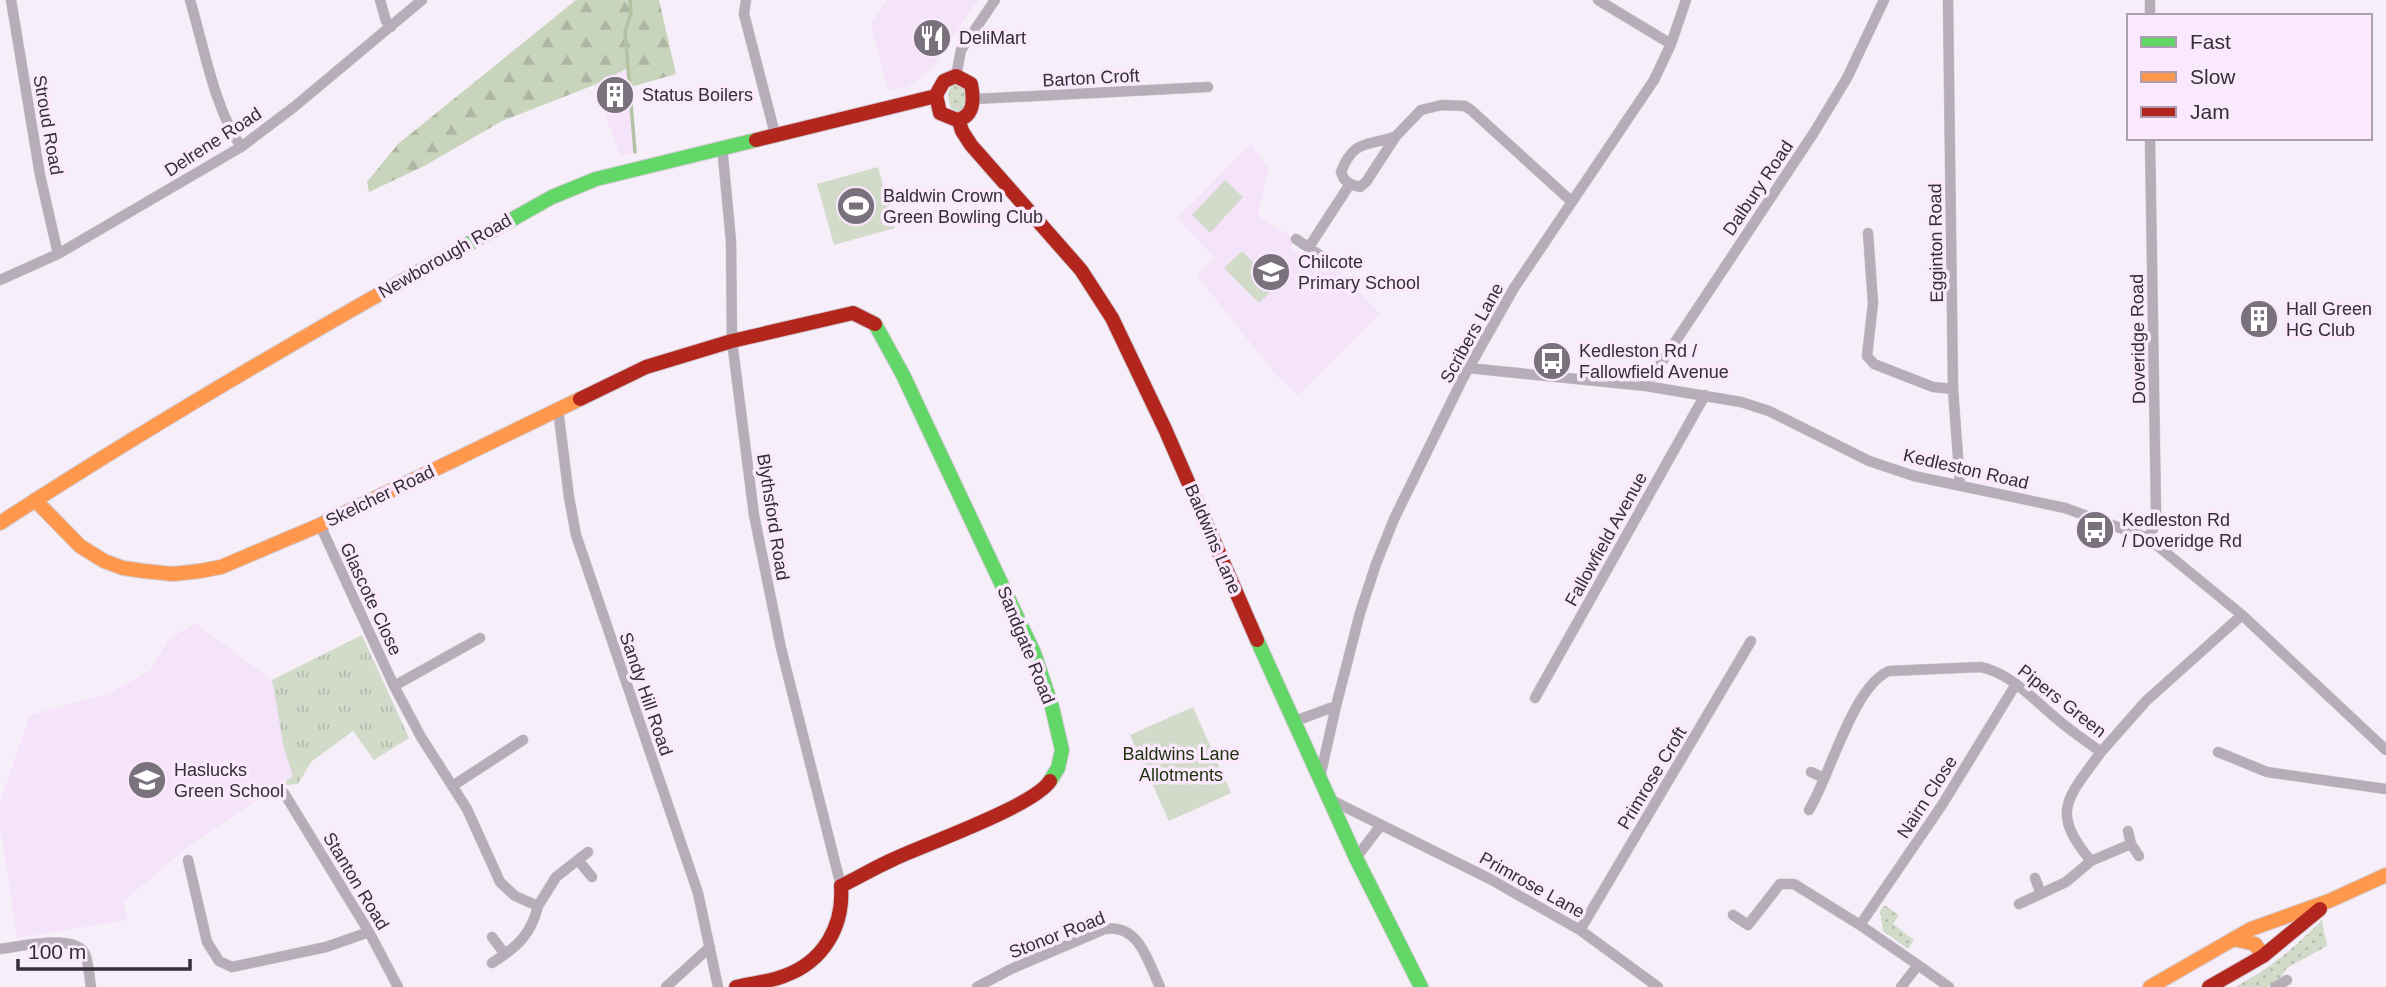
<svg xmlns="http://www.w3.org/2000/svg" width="2386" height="987" font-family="Arial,sans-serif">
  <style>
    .built { fill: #f5e3f9 }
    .grass { fill: url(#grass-dots) }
    .forest { fill: url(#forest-firs) }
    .park { fill: url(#park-tufts) }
    .garden { fill: #d2daca }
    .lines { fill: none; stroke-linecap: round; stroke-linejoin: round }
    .stream { stroke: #b1c3a2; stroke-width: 3.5 }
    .street-casing { stroke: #d2ccd4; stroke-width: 11 }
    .fast-casing { stroke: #d2ccd4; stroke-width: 16 }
    .slow-casing { stroke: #d2ccd4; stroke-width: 16 }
    .jam-casing { stroke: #d2ccd4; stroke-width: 16 }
    .street { stroke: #b6adb8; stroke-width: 10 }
    .fast { stroke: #63d668; stroke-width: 14 }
    .slow { stroke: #ff974d; stroke-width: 14 }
    .jam { stroke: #b3261e; stroke-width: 14 }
    .labels { text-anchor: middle; stroke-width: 7; stroke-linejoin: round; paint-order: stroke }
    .poi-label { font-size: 18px; fill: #352d37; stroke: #fae9fd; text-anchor: start }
    .street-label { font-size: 18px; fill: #352d37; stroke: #fae9fd }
    .park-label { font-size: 18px; fill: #1f310c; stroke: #fae9fd }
  </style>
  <defs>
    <pattern id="grass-dots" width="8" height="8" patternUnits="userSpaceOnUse" patternTransform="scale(1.75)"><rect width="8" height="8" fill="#d2daca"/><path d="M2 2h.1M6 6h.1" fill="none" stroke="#b5bbae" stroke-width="1.8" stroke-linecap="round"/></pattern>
    <pattern id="forest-firs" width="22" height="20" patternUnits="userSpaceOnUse" patternTransform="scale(1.75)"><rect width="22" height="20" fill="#c8d4bc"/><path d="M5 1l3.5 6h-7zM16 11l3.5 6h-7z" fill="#acb6a2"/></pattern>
    <pattern id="park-tufts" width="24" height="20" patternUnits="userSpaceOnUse" patternTransform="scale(1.75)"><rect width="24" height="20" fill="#d2daca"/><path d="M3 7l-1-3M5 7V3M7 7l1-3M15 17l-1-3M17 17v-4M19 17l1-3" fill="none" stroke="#b5bbae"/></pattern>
  </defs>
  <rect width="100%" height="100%" fill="#f6eef8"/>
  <path class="built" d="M 887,0 L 978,0 L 930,70 L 908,87 L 888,90 L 873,34 L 872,21 Z
    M 629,68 L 635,152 L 621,157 L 594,85 Z
    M 1251,143 L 1268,169 L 1258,216 L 1295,239 L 1290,248 L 1320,267 L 1329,260 L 1380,314 L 1298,395 L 1276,375 L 1197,276 L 1214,257 L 1177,218 Z
    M 195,623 L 272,680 L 284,749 L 293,776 L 191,844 L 124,901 L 127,920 L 17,938 L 0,823 L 0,802 L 30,715 L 108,694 L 151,670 L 168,640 Z"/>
  <path class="grass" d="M 960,84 C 967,89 967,100 965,108 L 959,112 L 951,108 C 948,101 947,91 952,85 Z
    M 1884,905 L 1899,915 L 1893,924 L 1914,940 L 1908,949 L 1883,931 L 1880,911 Z
    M 2322,920 L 2327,946 L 2287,968 L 2281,977 L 2267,987 L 2235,987 C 2272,967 2293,949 2322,920 Z"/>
  <path class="forest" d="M 576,0 L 659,0 L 676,74 L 631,87 L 628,68 L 594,85 L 502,121 L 424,166 L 369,192 L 367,182 L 398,144 Z"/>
  <path class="park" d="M 362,635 L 409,738 L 374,760 L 353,731 L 311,762 L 298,784 L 281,785 L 293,776 L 284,749 L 272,680 Z"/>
  <path class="garden" d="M 878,167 L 895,228 L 834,245 L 817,184 Z
    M 1225,180 L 1243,197 L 1210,233 L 1192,215 Z
    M 1242,251 L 1277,286 L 1259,303 L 1224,268 Z
    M 1193,707 L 1231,793 L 1169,821 L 1130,735 Z"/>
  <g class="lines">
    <path class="stream" d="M 630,0 L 631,13 L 625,31 L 635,152"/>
    <g class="street-casing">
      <path id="street" d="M 11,0 L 40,175 L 58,254
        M 190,0 C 204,47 214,107 241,147
        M 380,0 L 386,21 L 391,27
        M 746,0 L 744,14 L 775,134
        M 1598,0 L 1671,44
        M 1948,0 L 1953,389 L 1960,485
        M 2150,16 L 2150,0
        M 956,76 L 961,50 L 995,0
        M 975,99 L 1208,87
        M 722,146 L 731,241 L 732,341 L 754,515 L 781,648 L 841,886
        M 1350,184 L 1360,187 L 1366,182 L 1396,136 L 1421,110 L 1442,105 L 1465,106 L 1471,110 L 1571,201
        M 1350,184 L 1344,179 L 1341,172 C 1354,138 1368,147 1396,136
        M 1868,233 L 1873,303 L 1867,356 L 1874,364 L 1933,387 L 1953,389
        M 1296,239 L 1321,256
        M 1309,247 L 1350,184
        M 0,280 L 58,254 L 241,147 L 294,107 L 422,0
        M 1468,368 L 1646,386 L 1741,402 L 1769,411 L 1869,461 L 1914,476 L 2065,508 L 2148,538 L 2242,615 L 2386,750
        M 1646,386 L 1813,134 L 1847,78 L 1884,0
        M 558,409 L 569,497 L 576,535 L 698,893 L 718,987
        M 320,525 L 394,686 L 421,737 L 467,809 L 500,882 L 515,896 L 538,906 C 531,935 517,947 492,963
        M 2148,538 L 2154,527 L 2156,511 L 2150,138
        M 394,686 L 480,638
        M 1535,698 L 1705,395
        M 1295,721 L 1336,706 L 1360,613 L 1376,564 L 1394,519 L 1462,380 L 1514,288 L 1654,80 L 1671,44 L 1686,0
        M 2101,752 C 2068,798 2049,811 2091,861 L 2131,844
        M 2218,752 L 2267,772 L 2386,789
        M 1811,772 L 1824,778
        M 1320,777 L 1336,706
        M 454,785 L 523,740
        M 284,793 L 369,932 L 398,987
        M 1331,800 L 1490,879 L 1580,930 L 1658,987
        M 1809,810 C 1830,776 1853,686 1889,671 L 1981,667 C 2012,674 2034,700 2057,719 C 2071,731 2086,741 2101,752 L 2146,701 L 2242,615
        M 2128,831 L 2131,844 L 2139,856
        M 1356,858 L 1381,825
        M 188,860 L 207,942 L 219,961 L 232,967 L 326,947 L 369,932
        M 578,860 L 592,877
        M 2035,878 L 2041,894
        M 2019,904 L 2066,882 L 2091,861
        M 538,906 L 556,877 L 588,852
        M 1733,915 L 1748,925 L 1780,884 L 1794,884 L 1860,925 L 1918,965 L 1901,987
        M 1860,925 L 1942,805 L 2016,684
        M 1580,930 L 1751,641
        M 492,937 L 505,954
        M 0,949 C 19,947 75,933 85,954 C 89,963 89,977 91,987
        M 1918,965 L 1949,987
        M 666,987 L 710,947
        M 977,987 L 1011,969 L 1105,929 C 1139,923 1148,962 1160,987
        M 2275,987 L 2287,980"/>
    </g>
    <g class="fast-casing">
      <path id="fast" d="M 429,266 L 552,197 L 596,179 L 756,140
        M 875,324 L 903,375 L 1034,653 L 1052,707 L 1062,750 L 1058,768 L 1050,781
        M 1257,640 L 1356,858 L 1421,987"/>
    </g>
    <g class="slow-casing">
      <path id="slow" d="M 35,500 L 80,546 L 104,561 L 123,568 L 144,571 L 173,574 L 200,571 L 221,567 L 320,525 L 580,399
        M 0,523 C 140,432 283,348 429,266
        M 2233,939 L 2255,944 L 2263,956
        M 2150,987 L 2251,929 L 2329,901 L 2386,875"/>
    </g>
    <g class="jam-casing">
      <path id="jam" d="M 956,76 L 971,84 C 974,99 975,116 957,120 L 940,113 L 936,95 L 944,81 Z
        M 959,121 L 962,131 L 971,145 L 1081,270 L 1112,318 L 1165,429 L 1257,640
        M 756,140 L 936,96
        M 580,399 L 646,367 L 732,341 L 853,313 L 875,324
        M 736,987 C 752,983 769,982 784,976 C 823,962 844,927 841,886 C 859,877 876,867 894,859 C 926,844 1034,806 1050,781
        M 2209,987 L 2263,956 L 2320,909"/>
    </g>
    <use href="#street" class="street"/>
    <use href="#fast" class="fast"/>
    <use href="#slow" class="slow"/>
    <use href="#jam" class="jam"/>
  </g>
  <defs>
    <g id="restaurant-disc" transform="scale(2.0125)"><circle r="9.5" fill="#79717b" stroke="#fae9fd"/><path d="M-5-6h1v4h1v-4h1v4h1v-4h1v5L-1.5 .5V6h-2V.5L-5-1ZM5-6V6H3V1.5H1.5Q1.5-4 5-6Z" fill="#fff"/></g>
    <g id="building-disc" transform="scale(2.0125)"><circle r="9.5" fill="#79717b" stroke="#fae9fd"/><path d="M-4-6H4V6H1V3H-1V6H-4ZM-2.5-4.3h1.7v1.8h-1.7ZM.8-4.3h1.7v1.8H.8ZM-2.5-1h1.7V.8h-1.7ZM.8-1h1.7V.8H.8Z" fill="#fff"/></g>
    <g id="stadium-disc" transform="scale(2.0125)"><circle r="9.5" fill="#79717b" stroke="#fae9fd"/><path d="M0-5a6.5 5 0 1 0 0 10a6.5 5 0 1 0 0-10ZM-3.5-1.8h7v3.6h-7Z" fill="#fff"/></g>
    <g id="school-disc" transform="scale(2.0125)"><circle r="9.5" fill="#79717b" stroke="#fae9fd"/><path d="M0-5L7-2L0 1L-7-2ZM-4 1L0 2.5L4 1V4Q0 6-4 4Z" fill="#fff"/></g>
    <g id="bus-disc" transform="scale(2.0125)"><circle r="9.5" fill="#79717b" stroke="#fae9fd"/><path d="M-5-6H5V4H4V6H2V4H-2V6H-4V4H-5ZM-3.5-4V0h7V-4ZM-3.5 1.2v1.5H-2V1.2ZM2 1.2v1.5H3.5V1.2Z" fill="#fff"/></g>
  </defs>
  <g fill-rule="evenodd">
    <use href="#restaurant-disc" x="932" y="38"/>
    <use href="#building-disc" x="615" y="95"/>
    <use href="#stadium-disc" x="856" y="206"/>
    <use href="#school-disc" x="1271" y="272"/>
    <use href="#building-disc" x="2259" y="319"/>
    <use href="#bus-disc" x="1552" y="361"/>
    <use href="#bus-disc" x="2095" y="530"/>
    <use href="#school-disc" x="147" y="780"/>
  </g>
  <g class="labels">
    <g class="poi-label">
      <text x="959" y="44">DeliMart</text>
      <text x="642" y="101">Status Boilers</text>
      <text x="883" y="202">Baldwin Crown<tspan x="883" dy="21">Green Bowling Club</tspan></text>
      <text x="1298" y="268">Chilcote<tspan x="1298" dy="21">Primary School</tspan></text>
      <text x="2286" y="315">Hall Green<tspan x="2286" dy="21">HG Club</tspan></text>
      <text x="1579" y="357">Kedleston Rd /<tspan x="1579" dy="21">Fallowfield Avenue</tspan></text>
      <text x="2122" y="526">Kedleston Rd<tspan x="2122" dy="21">/ Doveridge Rd</tspan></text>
      <text x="174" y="776">Haslucks<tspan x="174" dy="21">Green School</tspan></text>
    </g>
    <g class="street-label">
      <text transform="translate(1091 78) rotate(-3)" y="6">Barton Croft</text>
      <text transform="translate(48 125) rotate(80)" y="6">Stroud Road</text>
      <text transform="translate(213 142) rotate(-33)" y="6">Delrene Road</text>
      <text transform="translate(1758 188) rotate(-56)" y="6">Dalbury Road</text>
      <text transform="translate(1936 243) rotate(-91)" y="6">Egginton Road</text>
      <text transform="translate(445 256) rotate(-30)" y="6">Newborough Road</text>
      <text transform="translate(1472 333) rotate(-61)" y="6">Scribers Lane</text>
      <text transform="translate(2138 339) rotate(-91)" y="6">Doveridge Road</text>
      <text transform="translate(1966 469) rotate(13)" y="6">Kedleston Road</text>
      <text transform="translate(380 496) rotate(-26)" y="6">Skelcher Road</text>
      <text transform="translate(773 517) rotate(81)" y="6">Blythsford Road</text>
      <text transform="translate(1213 539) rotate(67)" y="6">Baldwins Lane</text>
      <text transform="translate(1606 539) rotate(-61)" y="6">Fallowfield Avenue</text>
      <text transform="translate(371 599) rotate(65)" y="6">Glascote Close</text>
      <text transform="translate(1026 645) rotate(68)" y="6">Sandgate Road</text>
      <text transform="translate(646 694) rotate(71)" y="6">Sandy Hill Road</text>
      <text transform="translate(2062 701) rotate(38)" y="6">Pipers Green</text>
      <text transform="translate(1652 778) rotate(-59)" y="6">Primrose Croft</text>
      <text transform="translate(1927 797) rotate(-57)" y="6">Nairn Close</text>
      <text transform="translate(356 881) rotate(59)" y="6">Stanton Road</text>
      <text transform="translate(1532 885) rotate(29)" y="6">Primrose Lane</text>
      <text transform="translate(1057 935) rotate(-21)" y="6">Stonor Road</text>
    </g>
    <g class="park-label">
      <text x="1181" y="760">Baldwins Lane<tspan x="1181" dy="21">Allotments</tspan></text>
    </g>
  </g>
  <rect x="2127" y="14" width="245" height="126" fill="#fae9fd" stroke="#ab9eae" stroke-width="2"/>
  <rect x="2141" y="37" width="35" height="10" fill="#63d668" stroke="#ab9eae" stroke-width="2"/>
  <text x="2190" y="49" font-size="21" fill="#352d37">Fast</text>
  <rect x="2141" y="72" width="35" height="10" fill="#ff974d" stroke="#ab9eae" stroke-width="2"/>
  <text x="2190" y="84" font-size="21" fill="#352d37">Slow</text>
  <rect x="2141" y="107" width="35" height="10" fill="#b3261e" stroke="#ab9eae" stroke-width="2"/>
  <text x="2190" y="119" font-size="21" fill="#352d37">Jam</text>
  <path d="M18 959v10h172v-10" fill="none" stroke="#352d37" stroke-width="3.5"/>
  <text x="28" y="959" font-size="21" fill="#352d37" stroke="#fae9fd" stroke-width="5" paint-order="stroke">100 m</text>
</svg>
